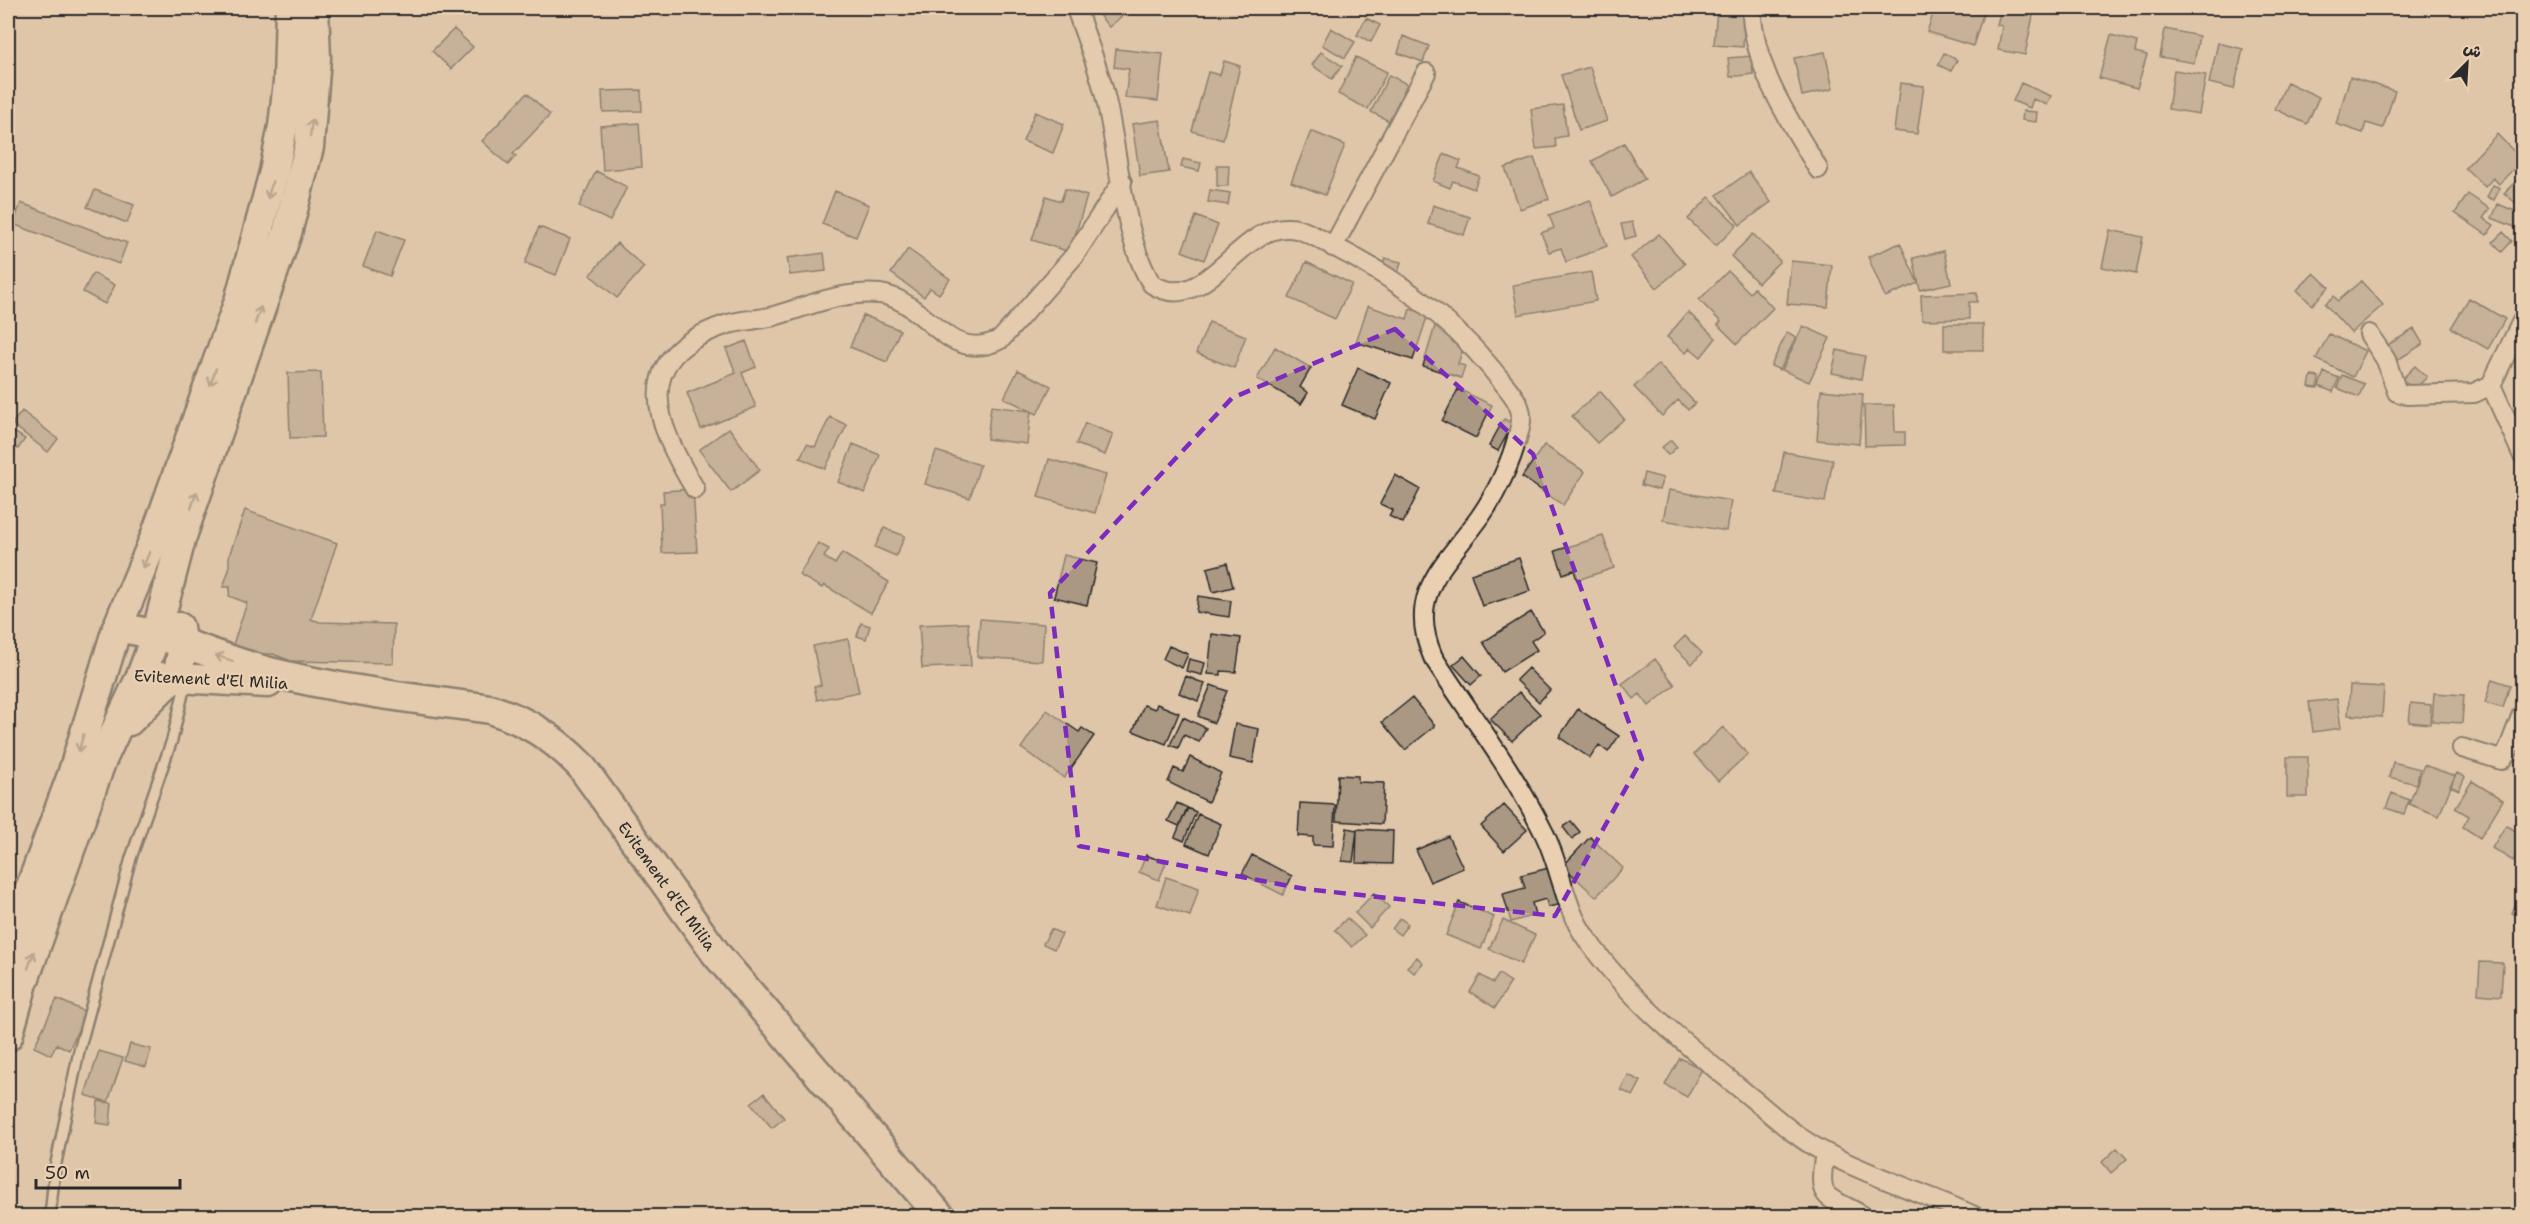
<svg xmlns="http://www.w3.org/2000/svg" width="2530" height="1224" font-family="'Shantell Sans','Playpen Sans Arabic',sans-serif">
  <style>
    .building { fill: #aa9883; stroke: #2b2b2b; stroke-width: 1.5 }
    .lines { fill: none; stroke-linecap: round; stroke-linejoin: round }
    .service-casing { stroke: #2b2b2b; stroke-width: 14 }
    .minor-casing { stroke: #2b2b2b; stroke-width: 22 }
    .primary-casing { stroke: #2b2b2b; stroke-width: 33 }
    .service { stroke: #ead0b1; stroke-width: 9 }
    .minor { stroke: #ead0b1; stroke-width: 18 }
    .primary { stroke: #ead0b1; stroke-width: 28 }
    .oneway { stroke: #8a7e6e }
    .marked { fill: none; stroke: #7b2cbf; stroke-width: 4.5; stroke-dasharray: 12 8; stroke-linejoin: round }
    .labels { text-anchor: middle; stroke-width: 5; stroke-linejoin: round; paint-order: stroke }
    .street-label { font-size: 16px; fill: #2b2b2b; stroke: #ead0b1 }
  </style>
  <rect width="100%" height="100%" fill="#dfc6a9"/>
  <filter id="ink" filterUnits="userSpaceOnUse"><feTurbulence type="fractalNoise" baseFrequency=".0167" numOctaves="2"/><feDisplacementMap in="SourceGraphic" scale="12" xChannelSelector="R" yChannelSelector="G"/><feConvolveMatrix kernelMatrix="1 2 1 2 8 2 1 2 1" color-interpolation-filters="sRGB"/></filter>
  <g filter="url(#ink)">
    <path class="building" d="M 1093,8 L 1132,8 L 1109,27 Z
      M 1717,8 L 1746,8 L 1743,47 L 1714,45 Z
      M 1935,8 L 1985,8 L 1973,46 L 1927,32 Z
      M 2001,8 L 2034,11 L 2025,55 L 1998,50 L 2002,26 L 1997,25 Z
      M 1366,18 L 1380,25 L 1371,42 L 1357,35 Z
      M 1331,28 L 1355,42 L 1345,58 L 1322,45 Z
      M 454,29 L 473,47 L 451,69 L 432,51 Z
      M 2165,29 L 2199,36 L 2194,63 L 2160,57 Z
      M 2111,35 L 2137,42 L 2135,52 L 2147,55 L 2137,88 L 2099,78 Z
      M 1403,36 L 1429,46 L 1423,62 L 1398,53 Z
      M 2218,43 L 2243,49 L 2234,89 L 2209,83 Z
      M 1116,49 L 1163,54 L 1158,101 L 1125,98 L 1129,69 L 1114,67 Z
      M 1321,52 L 1342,66 L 1332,79 L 1312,65 Z
      M 1825,52 L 1833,89 L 1802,96 L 1794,58 Z
      M 1944,53 L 1957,60 L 1951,71 L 1938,65 Z
      M 1752,56 L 1753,74 L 1730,77 L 1728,58 Z
      M 1356,57 L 1387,72 L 1368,109 L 1338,94 Z
      M 1224,61 L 1240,66 L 1223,140 L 1192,131 L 1208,72 L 1220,75 Z
      M 1590,67 L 1607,121 L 1579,130 L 1561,75 Z
      M 2174,70 L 2206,75 L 2199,114 L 2168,109 Z
      M 1389,75 L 1407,84 L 1389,121 L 1371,112 Z
      M 2350,77 L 2395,91 L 2383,128 L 2366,123 L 2363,133 L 2336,124 Z
      M 2287,82 L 2319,97 L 2307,124 L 2275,109 Z
      M 1900,83 L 1924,86 L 1917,134 L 1894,131 Z
      M 2021,83 L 2051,96 L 2047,105 L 2033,99 L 2030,108 L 2013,101 Z
      M 641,90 L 642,111 L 603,112 L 602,91 Z
      M 527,93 L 550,115 L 513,154 L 516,156 L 508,165 L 482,141 Z
      M 1563,105 L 1567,136 L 1555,138 L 1556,147 L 1536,149 L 1531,109 Z
      M 2023,111 L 2037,112 L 2036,122 L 2022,120 Z
      M 1035,112 L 1064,124 L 1053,153 L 1023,141 Z
      M 1160,120 L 1169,172 L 1140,176 L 1132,124 Z
      M 639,123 L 642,167 L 603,170 L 600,126 Z
      M 1311,131 L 1345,145 L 1325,195 L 1291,182 Z
      M 2497,134 L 2522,160 L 2499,184 L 2493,178 L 2485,187 L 2465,168 Z
      M 1624,143 L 1645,179 L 1612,197 L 1592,161 Z
      M 1444,154 L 1461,161 L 1458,168 L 1479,176 L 1474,189 L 1453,181 L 1450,188 L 1433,181 Z
      M 1534,158 L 1549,199 L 1520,209 L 1505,168 Z
      M 1183,159 L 1201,163 L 1199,171 L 1181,167 Z
      M 1217,165 L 1229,165 L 1228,186 L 1217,186 Z
      M 596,171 L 627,187 L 610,221 L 579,206 Z
      M 1749,172 L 1771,202 L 1740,225 L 1717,195 Z
      M 2518,179 L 2522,183 L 2522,201 L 2518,205 L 2504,193 Z
      M 2493,185 L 2500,188 L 2494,200 L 2487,197 Z
      M 1065,189 L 1087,196 L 1070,252 L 1032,240 L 1046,196 L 1061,201 Z
      M 95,190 L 134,205 L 127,223 L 87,207 Z
      M 1210,190 L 1230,193 L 1228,205 L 1208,202 Z
      M 835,191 L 869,205 L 856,237 L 822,224 Z
      M 2468,194 L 2490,209 L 2483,218 L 2494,225 L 2487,235 L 2455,213 Z
      M 1709,197 L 1737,225 L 1716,246 L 1688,219 Z
      M 1590,200 L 1607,246 L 1566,262 L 1561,248 L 1549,252 L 1541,233 L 1554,228 L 1549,215 Z
      M 21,203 L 127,243 L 119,264 L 13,224 Z
      M 2498,204 L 2522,214 L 2517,228 L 2492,218 Z
      M 1433,205 L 1470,217 L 1464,235 L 1428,224 Z
      M 1196,216 L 1218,225 L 1204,260 L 1182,251 Z
      M 1632,222 L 1636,236 L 1625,239 L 1621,224 Z
      M 539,227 L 570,239 L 556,275 L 525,263 Z
      M 377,230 L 404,240 L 390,276 L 363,266 Z
      M 2110,230 L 2143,237 L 2136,274 L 2102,267 Z
      M 2503,232 L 2512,241 L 2502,252 L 2493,242 Z
      M 1659,234 L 1685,264 L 1657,288 L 1631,257 Z
      M 1753,234 L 1780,261 L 1758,283 L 1731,256 Z
      M 617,243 L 644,267 L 617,298 L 590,275 Z
      M 1900,243 L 1918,283 L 1885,297 L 1868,257 Z
      M 908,249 L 950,279 L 939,294 L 930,288 L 924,297 L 891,273 Z
      M 1944,251 L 1951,283 L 1920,290 L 1913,258 Z
      M 824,253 L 826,271 L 790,275 L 787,258 Z
      M 1385,258 L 1401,262 L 1398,273 L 1382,269 Z
      M 1791,261 L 1832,265 L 1828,307 L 1787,304 Z
      M 1306,262 L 1352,284 L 1335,319 L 1289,298 Z
      M 1728,271 L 1750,293 L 1754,288 L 1773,308 L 1737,344 L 1718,325 L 1721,322 L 1699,300 Z
      M 1591,272 L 1596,301 L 1518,315 L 1513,285 Z
      M 93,273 L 115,285 L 105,304 L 83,292 Z
      M 2314,273 L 2329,287 L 2312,305 L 2297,290 Z
      M 2361,281 L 2383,305 L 2351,333 L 2325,304 L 2334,296 L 2338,301 Z
      M 1977,293 L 1977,302 L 1969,302 L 1969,319 L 1922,320 L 1921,295 Z
      M 2469,298 L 2505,319 L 2488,349 L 2451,328 Z
      M 1368,306 L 1407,319 L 1410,309 L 1428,314 L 1413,360 L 1356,342 Z
      M 1688,312 L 1716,338 L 1701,357 L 1690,348 L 1686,353 L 1667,337 Z
      M 863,315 L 900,330 L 887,362 L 850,347 Z
      M 1209,322 L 1246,336 L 1234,368 L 1196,353 Z
      M 1944,324 L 1983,324 L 1983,350 L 1944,350 Z
      M 1435,326 L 1467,336 L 1458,364 L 1465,366 L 1461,378 L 1423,366 Z
      M 1803,326 L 1830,338 L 1809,382 L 1782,370 Z
      M 2414,329 L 2423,344 L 2396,361 L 2386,346 Z
      M 1787,332 L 1796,337 L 1780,370 L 1771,366 Z
      M 2329,334 L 2366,351 L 2353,377 L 2316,359 Z
      M 746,341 L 756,367 L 742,373 L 756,407 L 701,429 L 687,393 L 736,373 L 726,349 Z
      M 1275,347 L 1311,368 L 1300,387 L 1308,393 L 1301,404 L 1257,379 Z
      M 1837,350 L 1865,356 L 1861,379 L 1832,373 Z
      M 1658,364 L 1695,403 L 1688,410 L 1678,400 L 1662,416 L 1634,387 Z
      M 2415,366 L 2427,377 L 2414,390 L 2402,379 Z
      M 1358,368 L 1391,383 L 1375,419 L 1342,405 Z
      M 1018,370 L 1051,386 L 1037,414 L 1004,398 Z
      M 321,372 L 323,437 L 290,438 L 288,373 Z
      M 2324,372 L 2339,378 L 2333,392 L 2319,386 Z
      M 2342,375 L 2364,384 L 2359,397 L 2337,388 Z
      M 2311,376 L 2319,377 L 2318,388 L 2309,387 Z
      M 1458,389 L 1492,405 L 1476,438 L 1442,421 Z
      M 1821,390 L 1863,394 L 1859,444 L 1817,440 Z
      M 1600,391 L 1624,419 L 1597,443 L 1572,416 Z
      M 1864,405 L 1894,405 L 1895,432 L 1905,432 L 1905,445 L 1865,446 Z
      M 991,406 L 1031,411 L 1027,444 L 987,439 Z
      M 22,411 L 58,439 L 48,452 L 12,424 Z
      M 830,417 L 847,425 L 825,469 L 800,458 L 807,444 L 815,447 Z
      M 1504,419 L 1513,424 L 1498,451 L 1489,446 Z
      M 1085,423 L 1113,434 L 1105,455 L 1076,444 Z
      M 729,428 L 760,470 L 731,492 L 699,450 Z
      M 14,432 L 25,439 L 18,449 L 8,443 Z
      M 1671,440 L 1677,447 L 1668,455 L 1661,448 Z
      M 853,444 L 880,455 L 865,493 L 838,482 Z
      M 1544,445 L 1585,472 L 1563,505 L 1522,477 Z
      M 936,451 L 980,465 L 970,498 L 925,484 Z
      M 1784,452 L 1833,460 L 1825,502 L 1776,494 Z
      M 1049,459 L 1106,475 L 1095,513 L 1038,497 Z
      M 1644,473 L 1663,478 L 1659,490 L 1641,485 Z
      M 1395,475 L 1420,489 L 1403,523 L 1389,516 L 1393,510 L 1380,504 Z
      M 693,489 L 697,552 L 662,553 L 660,503 L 664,503 L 663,491 Z
      M 1669,490 L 1731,501 L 1726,531 L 1663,520 Z
      M 245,510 L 337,543 L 311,619 L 320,622 L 394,624 L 393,663 L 291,661 L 273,654 L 252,654 L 232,647 L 247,603 L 229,596 L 230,587 L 223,587 L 229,570 L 229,556 Z
      M 884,528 L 905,536 L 896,556 L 875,547 Z
      M 1603,536 L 1614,568 L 1577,580 L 1574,570 L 1563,574 L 1555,551 Z
      M 818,543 L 829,549 L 824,557 L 835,564 L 842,553 L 889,582 L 871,613 L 824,585 L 822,588 L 799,575 Z
      M 1064,555 L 1097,563 L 1087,605 L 1054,597 Z
      M 1519,558 L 1530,591 L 1482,606 L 1471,574 Z
      M 1227,563 L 1233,587 L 1213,592 L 1207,568 Z
      M 1198,596 L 1231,601 L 1229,617 L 1196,612 Z
      M 1531,612 L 1544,632 L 1531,641 L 1537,650 L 1502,672 L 1483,642 Z
      M 980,619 L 1044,624 L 1042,661 L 977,657 Z
      M 861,623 L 870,626 L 866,639 L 857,636 Z
      M 968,623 L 971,666 L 922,668 L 919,625 Z
      M 1212,634 L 1241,638 L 1236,672 L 1221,671 L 1221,675 L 1208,674 Z
      M 1685,636 L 1702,653 L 1692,664 L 1674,647 Z
      M 848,639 L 859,692 L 817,700 L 814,686 L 821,685 L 813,646 Z
      M 1169,646 L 1188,654 L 1182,668 L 1163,659 Z
      M 1464,656 L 1481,676 L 1471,685 L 1453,665 Z
      M 1189,659 L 1205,663 L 1202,675 L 1186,671 Z
      M 1655,659 L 1675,685 L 1649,706 L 1640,694 L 1634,699 L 1622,684 Z
      M 1528,668 L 1550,690 L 1539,702 L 1516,680 Z
      M 1186,676 L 1205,684 L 1198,701 L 1179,693 Z
      M 2492,679 L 2510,685 L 2503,708 L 2485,703 Z
      M 1211,685 L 1227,691 L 1214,723 L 1198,716 Z
      M 2350,685 L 2384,687 L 2382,717 L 2348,715 Z
      M 1519,692 L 1540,714 L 1512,741 L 1490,719 Z
      M 2434,693 L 2464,695 L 2462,723 L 2432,721 Z
      M 1412,698 L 1435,726 L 1405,750 L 1382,722 Z
      M 2337,699 L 2341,728 L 2313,732 L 2309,702 Z
      M 2411,703 L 2431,705 L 2430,724 L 2409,722 Z
      M 1157,704 L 1179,713 L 1166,744 L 1133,731 L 1144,705 L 1155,709 Z
      M 1578,709 L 1619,736 L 1608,752 L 1599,745 L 1590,758 L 1559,737 Z
      M 1047,710 L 1079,732 L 1082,728 L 1094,736 L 1064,778 L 1021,748 Z
      M 1183,717 L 1206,728 L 1199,742 L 1184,735 L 1178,748 L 1170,745 Z
      M 1235,724 L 1259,729 L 1253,763 L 1229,758 Z
      M 1723,727 L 1748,754 L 1718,781 L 1694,754 Z
      M 1190,757 L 1221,773 L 1208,802 L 1168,782 L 1174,768 L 1183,772 Z
      M 2287,757 L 2308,757 L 2308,797 L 2287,797 Z
      M 2393,762 L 2420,769 L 2416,784 L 2389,777 Z
      M 2424,765 L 2455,776 L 2439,816 L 2409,804 Z
      M 2457,773 L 2465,777 L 2459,790 L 2450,786 Z
      M 1338,775 L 1358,776 L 1358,782 L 1384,783 L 1382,824 L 1336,821 Z
      M 2472,781 L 2503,800 L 2480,838 L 2463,827 L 2469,816 L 2455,808 Z
      M 2392,793 L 2409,800 L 2404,814 L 2386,808 Z
      M 1177,803 L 1188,808 L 1179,826 L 1168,821 Z
      M 1300,803 L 1335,805 L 1333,846 L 1313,845 L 1313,837 L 1298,836 Z
      M 1504,805 L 1527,830 L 1504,851 L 1481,826 Z
      M 1187,808 L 1196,812 L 1184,841 L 1175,837 Z
      M 1198,814 L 1221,824 L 1209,854 L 1186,844 Z
      M 1571,821 L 1580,832 L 1572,839 L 1563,827 Z
      M 2506,825 L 2522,835 L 2522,846 L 2513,861 L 2492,848 Z
      M 1347,828 L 1357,830 L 1353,862 L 1342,861 Z
      M 1357,829 L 1393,831 L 1392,864 L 1356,863 Z
      M 1448,836 L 1463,868 L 1430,882 L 1416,850 Z
      M 1590,837 L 1623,868 L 1596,897 L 1563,866 Z
      M 1146,855 L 1166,863 L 1159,880 L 1139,872 Z
      M 1252,855 L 1292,876 L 1283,895 L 1242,874 Z
      M 1553,867 L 1563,904 L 1548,907 L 1546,899 L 1532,903 L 1535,915 L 1511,922 L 1503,894 L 1525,888 L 1521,875 Z
      M 2522,872 L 2522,892 L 2515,888 Z
      M 1166,877 L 1199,888 L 1190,916 L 1157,905 Z
      M 1374,893 L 1389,907 L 1370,928 L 1355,913 Z
      M 2518,898 L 2522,899 L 2522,918 L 2512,913 Z
      M 1459,902 L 1494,917 L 1481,949 L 1446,935 Z
      M 1347,918 L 1365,935 L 1352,947 L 1335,930 Z
      M 1400,918 L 1408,924 L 1400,935 L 1392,929 Z
      M 1503,920 L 1535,935 L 1521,964 L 1489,949 Z
      M 1051,929 L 1062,934 L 1054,949 L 1043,944 Z
      M 1417,957 L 1423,963 L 1414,973 L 1407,967 Z
      M 2480,962 L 2503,963 L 2501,996 L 2478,994 Z
      M 1499,974 L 1511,982 L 1495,1008 L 1470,992 L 1480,975 L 1493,983 Z
      M 57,999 L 86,1012 L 69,1050 L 57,1044 L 51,1055 L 34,1047 Z
      M 130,1044 L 151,1049 L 146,1067 L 125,1061 Z
      M 99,1051 L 123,1058 L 108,1102 L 85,1095 Z
      M 1680,1058 L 1702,1069 L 1687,1097 L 1665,1085 Z
      M 1628,1075 L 1641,1081 L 1633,1096 L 1621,1090 Z
      M 764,1093 L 784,1118 L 772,1128 L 751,1103 Z
      M 98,1101 L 112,1103 L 110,1125 L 96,1123 Z
      M 2117,1148 L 2127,1159 L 2111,1173 L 2102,1162 Z"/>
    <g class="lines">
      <g class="service-casing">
        <path id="service" d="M 50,1216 L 55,1168 L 79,1051 L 131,858 L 172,740 L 186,681"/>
      </g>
      <g class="minor-casing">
        <path id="minor" d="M 1076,8 C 1086,39 1099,68 1106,100 C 1118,150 1124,243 1152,284 C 1205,318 1237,225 1289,228 C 1303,228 1319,239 1331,245 C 1394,277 1446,314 1491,368 C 1500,380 1512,391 1518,404 C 1523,414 1521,426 1518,435 C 1511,463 1496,494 1480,517 C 1446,565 1405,593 1433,657 C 1471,716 1513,770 1544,833 C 1561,867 1564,907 1586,938 C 1629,1000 1690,1048 1748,1095 C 1773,1115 1795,1137 1824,1152 C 1872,1177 1925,1193 1974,1216
          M 1751,8 C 1755,72 1787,115 1818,169
          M 1333,247 L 1426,73
          M 2522,321 L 2491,385 L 2522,454
          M 2369,334 L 2386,360 L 2397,392 L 2407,395 L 2474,393 L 2491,385
          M 695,489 C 655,422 628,358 725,325 C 740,320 758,320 774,316 C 809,306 844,290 880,294 C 926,300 948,367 1001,339 L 1074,256 L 1122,182
          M 2462,748 L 2501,760 L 2507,753 L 2522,714
          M 1825,1153 C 1816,1204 1827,1194 1863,1216"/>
      </g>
      <g class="primary-casing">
        <g id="primary">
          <path id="s1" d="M 117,628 C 168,632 220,660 270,672 C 342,690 417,699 490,709 C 527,721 554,738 581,766 L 717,955 L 940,1216"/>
          <path d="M 158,677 L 268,683"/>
          <path d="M 129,721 L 178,672 L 182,652 L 179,627"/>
          <path d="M 8,948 L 72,775 L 117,628 L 155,537 L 239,301 L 274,172 L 283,126 L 288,82 L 290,8"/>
          <path d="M 8,1036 L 23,983 L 101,762 L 141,676 L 156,635 L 181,539 L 287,233 L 309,147 L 316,58 L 314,8"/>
        </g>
      </g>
      <use href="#service" class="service"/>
      <use href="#minor" class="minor"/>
      <use href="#primary" class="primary"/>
    </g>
    <defs><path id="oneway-shaft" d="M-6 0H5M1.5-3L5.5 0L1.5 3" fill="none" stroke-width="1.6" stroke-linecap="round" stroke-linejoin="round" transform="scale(1.5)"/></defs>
    <g class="oneway">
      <use href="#oneway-shaft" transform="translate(311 128) rotate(-84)"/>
      <use href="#oneway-shaft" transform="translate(270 190) rotate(105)"/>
      <use href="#oneway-shaft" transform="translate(258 315) rotate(-71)"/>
      <use href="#oneway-shaft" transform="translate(213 377) rotate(109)"/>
      <use href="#oneway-shaft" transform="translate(194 500) rotate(-71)"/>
      <use href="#oneway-shaft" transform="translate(146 560) rotate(113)"/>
      <use href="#oneway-shaft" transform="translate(224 658) rotate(-162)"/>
      <use href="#oneway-shaft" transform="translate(81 743) rotate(106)"/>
      <use href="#oneway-shaft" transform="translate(31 960) rotate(-71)"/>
    </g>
  </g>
  <path d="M0 0H2530V1224H0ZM 1395,329 L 1533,454 L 1642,759 L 1555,916 L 1305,889 L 1079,846 L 1050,593 L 1232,398 Z" fill="#dfc6a9" fill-opacity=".55" fill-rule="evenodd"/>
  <path class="marked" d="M 1395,329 L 1533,454 L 1642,759 L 1555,916 L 1305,889 L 1079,846 L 1050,593 L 1232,398 Z"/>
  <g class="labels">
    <g class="street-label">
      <text transform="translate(211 679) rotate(3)" y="6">Evitement d'El Milia</text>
      <text dy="6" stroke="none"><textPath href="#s1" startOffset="639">Evitement d'El Milia</textPath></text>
    </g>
  </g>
  <rect width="2530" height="1224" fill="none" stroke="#ead0b1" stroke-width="30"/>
  <rect x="15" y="15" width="2500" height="1194" fill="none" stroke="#2b2b2b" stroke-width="2" filter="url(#ink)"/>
  <g transform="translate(2467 63) rotate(24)" stroke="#ead0b1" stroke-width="4.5" paint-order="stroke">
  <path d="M0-4.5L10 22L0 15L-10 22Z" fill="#2b2b2b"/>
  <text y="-9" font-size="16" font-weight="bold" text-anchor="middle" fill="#2b2b2b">ش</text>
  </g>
  <path d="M36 1179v9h144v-9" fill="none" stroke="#2b2b2b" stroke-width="3"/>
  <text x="45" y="1179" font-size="18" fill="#2b2b2b" stroke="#ead0b1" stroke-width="4.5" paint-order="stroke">50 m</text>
</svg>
